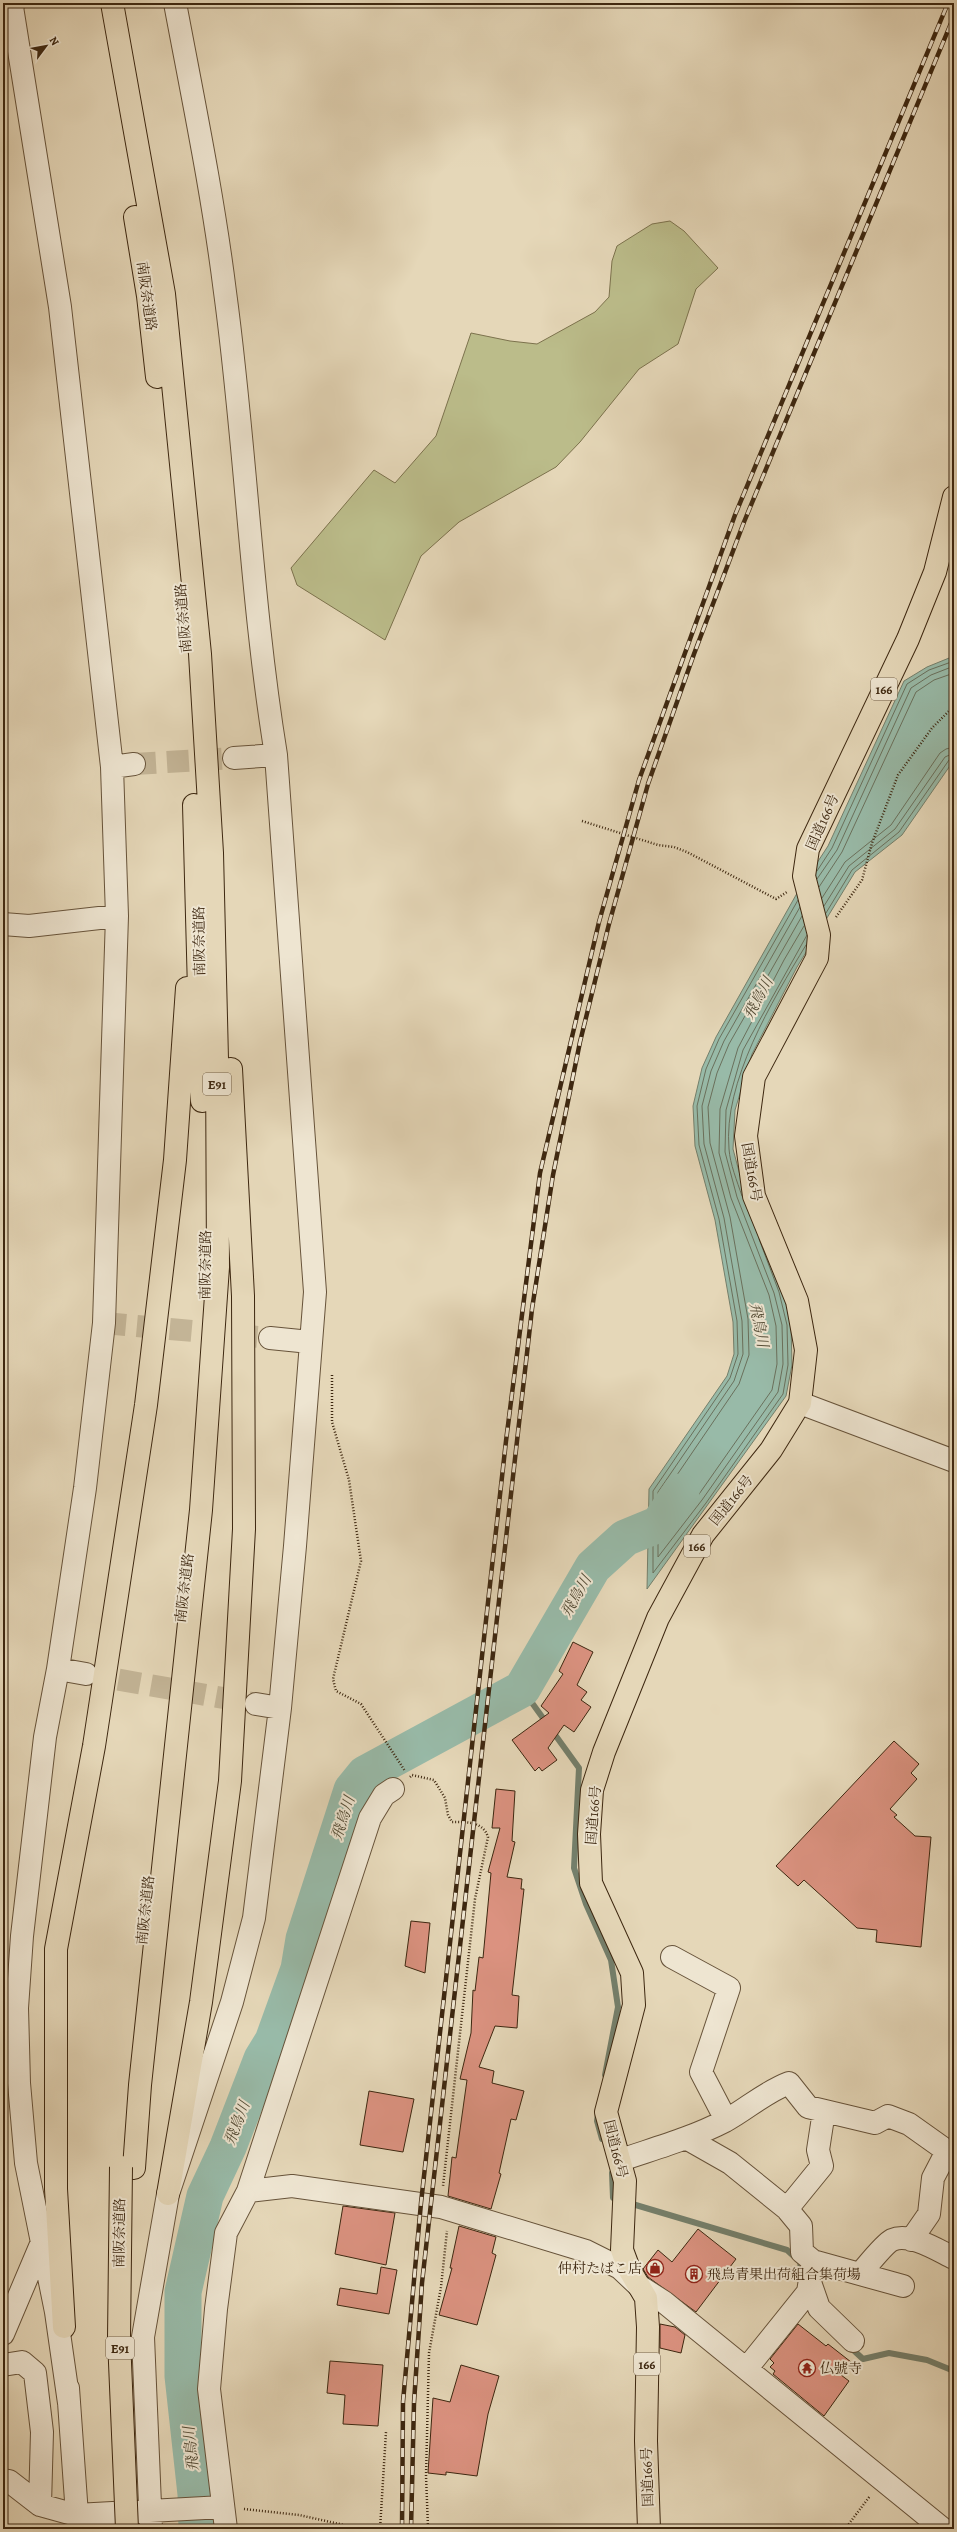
<svg xmlns="http://www.w3.org/2000/svg" width="957" height="2532" font-family="Alegreya,'Noto Serif JP',serif">
  <style>
    .green { fill: #bbbc8a; stroke: #7c724d }
    .water { fill: #98baa8; stroke: #747f6b }
    .lines { fill: none; stroke-linecap: round; stroke-linejoin: round }
    .shore { stroke: #6a705c; stroke-width: 1 }
    .stream { stroke: #747f6b; stroke-width: 6 }
    .river { stroke: #98baa8; stroke-width: 37 }
    .building { fill: #db9280; stroke: #3d2710 }
    .minor-tunnel { stroke: #c3b496; stroke-width: 22; stroke-dasharray: 22 11; stroke-linecap: butt }
    .minor-casing { stroke: #67533a; stroke-width: 24 }
    .highway-casing { stroke: #3d2710; stroke-width: 24 }
    .path { stroke: #3d2710; stroke-width: 2.5; stroke-dasharray: 1 2; stroke-linecap: butt }
    .minor { stroke: #eee5d1; stroke-width: 22 }
    .highway { stroke: #e5d7b8; stroke-width: 22 }
    .rail-casing { stroke: #3d2710; stroke-width: 4.5 }
    .rail { stroke: #eee5d1; stroke-width: 3; stroke-dasharray: 9; stroke-linecap: butt }
    .highway-bridge-casing { stroke: #3d2710; stroke-width: 24; stroke-linecap: butt }
    .highway-bridge { stroke: #e5d7b8; stroke-width: 22 }
    .labels { text-anchor: middle; stroke-width: 4; stroke-linejoin: round; paint-order: stroke }
    .shield { fill: #eee5d1; stroke: #72604a; stroke-width: 1 }
    .shield-label { font-size: 13px; font-weight: bold; fill: #3d2710 }
    .street-label { font-size: 14px; fill: #3d2710; stroke: #eee5d1 }
    .poi-label { font-size: 14px; fill: #3d2710; stroke: #eee5d1; text-anchor: start }
    .water-label { font-size: 15px; font-style: italic; fill: #544c36; stroke: #eee5d1 }
  </style>
  <rect width="100%" height="100%" fill="#e5d7b8"/>
  <filter id="stains"><feTurbulence type="fractalNoise" baseFrequency=".005" numOctaves="4"/><feColorMatrix values="0 0 0 0 .2 0 0 0 0 .09 0 0 0 0 .02 0 0 0 .5 -.17"/></filter>
  <radialGradient id="worn" r=".72"><stop offset=".6" stop-color="#630" stop-opacity="0"/><stop offset="1" stop-color="#630" stop-opacity=".3"/></radialGradient>
  <path class="green" d="M 670,221 L 684,231 L 718,268 L 696,289 L 678,344 L 639,369 L 580,442 L 556,467 L 459,522 L 421,556 L 385,640 L 297,585 L 291,568 L 374,470 L 395,483 L 436,436 L 471,333 L 510,341 L 537,344 L 595,312 L 609,297 L 612,261 L 617,246 L 652,224 Z"/>
  <path class="water" d="M 954,656 L 954,760 L 902,835 L 855,872 L 797,967 L 752,1054 L 735,1110 L 733,1149 L 745,1194 L 783,1291 L 791,1324 L 792,1365 L 786,1396 L 647,1589 L 649,1489 L 727,1376 L 734,1354 L 733,1322 L 715,1220 L 695,1146 L 693,1106 L 702,1068 L 716,1037 L 796,895 L 828,846 L 904,681 L 927,667 Z"/>
  <g class="lines">
    <path class="shore" d="M 817,871 L 832,848 L 907,684 L 929,670 L 954,661
      M 817,879 L 837,850 L 911,688 L 931,675 L 954,666
      M 819,887 L 842,852 L 916,692 L 934,680 L 954,673
      M 822,898 L 845,862 L 891,825 L 940,753 L 946,749 L 954,747
      M 824,906 L 849,866 L 895,829 L 945,757 L 954,753
      M 800,907 L 724,1041 L 711,1071 L 702,1106 L 704,1144 L 724,1218 L 742,1321 L 743,1354 L 734,1381 L 658,1492 L 658,1557 L 702,1500 L 778,1392 L 783,1364 L 782,1325 L 774,1293 L 737,1197 L 725,1152 L 726,1110 L 743,1050 L 807,935
      M 826,913 L 852,870 L 899,832 L 949,760 L 954,758
      M 802,916 L 729,1044 L 717,1073 L 708,1107 L 710,1143 L 730,1217 L 748,1319 L 749,1355 L 739,1384 L 664,1494 L 665,1538 L 697,1497 L 772,1390 L 777,1364 L 776,1326 L 769,1295 L 731,1198 L 719,1153 L 720,1109 L 738,1048 L 784,960 L 804,926
      M 742,1196 C 737,1181 730,1164 729,1149 C 723,1082 772,1001 806,945
      M 759,1239 L 779,1292 L 787,1325 L 788,1365 L 783,1394 L 706,1503 L 653,1573 L 653,1491 L 730,1378 L 738,1354 L 737,1321 L 719,1219 L 699,1145 L 697,1106 L 706,1069 L 719,1039 L 798,900"/>
    <path class="stream" d="M 522,1689 L 579,1768 L 574,1868 L 586,1904 L 611,1960 L 618,2007 L 605,2075
      M 598,2113 L 597,2121 L 602,2139
      M 612,2173 L 613,2198 L 620,2201
      M 629,2203 L 787,2250 L 800,2262 L 802,2274
      M 850,2347 L 863,2359 L 889,2353 L 927,2360 L 954,2371"/>
    <path class="river" d="M 197,2529 L 196,2494 L 183,2376 L 183,2292 L 205,2196 L 228,2147 L 262,2059 L 273,2041 L 299,1969 L 304,1939 L 352,1790 L 365,1774 L 522,1689 L 593,1567 L 625,1538 L 659,1524 L 681,1492"/>
  </g>
  <path class="building" d="M 573,1642 L 593,1652 L 577,1685 L 587,1692 L 581,1700 L 591,1707 L 574,1732 L 564,1725 L 548,1748 L 557,1760 L 542,1771 L 539,1767 L 535,1771 L 512,1740 L 549,1713 L 541,1706 L 563,1674 L 559,1671 Z
    M 894,1741 L 919,1764 L 911,1773 L 917,1779 L 890,1809 L 897,1815 L 894,1817 L 915,1836 L 931,1837 L 921,1947 L 876,1942 L 877,1930 L 857,1928 L 804,1880 L 798,1886 L 776,1866 Z
    M 496,1789 L 515,1791 L 512,1841 L 515,1842 L 507,1877 L 522,1879 L 521,1889 L 524,1889 L 512,1995 L 519,1996 L 517,2028 L 495,2026 L 479,2067 L 494,2071 L 492,2083 L 524,2091 L 516,2120 L 511,2119 L 499,2173 L 501,2174 L 491,2209 L 448,2196 L 452,2157 L 456,2158 L 467,2080 L 460,2079 L 471,2033 L 473,1990 L 475,1991 L 479,1957 L 483,1958 L 491,1873 L 488,1872 L 500,1828 L 492,1828 Z
    M 411,1921 L 430,1923 L 425,1973 L 405,1966 Z
    M 369,2091 L 414,2099 L 403,2152 L 360,2145 Z
    M 343,2206 L 395,2213 L 386,2265 L 335,2254 Z
    M 459,2226 L 496,2237 L 492,2253 L 496,2255 L 477,2325 L 439,2315 L 452,2268 L 450,2268 Z
    M 698,2229 L 736,2259 L 696,2312 L 648,2277 L 643,2269 L 658,2250 L 672,2262 Z
    M 381,2267 L 397,2270 L 389,2314 L 337,2305 L 340,2288 L 377,2294 Z
    M 660,2324 L 675,2327 L 685,2335 L 681,2353 L 660,2348 Z
    M 798,2324 L 826,2346 L 828,2344 L 851,2362 L 841,2375 L 849,2381 L 824,2416 L 773,2374 L 775,2371 L 770,2367 L 774,2363 L 770,2359 Z
    M 330,2361 L 383,2365 L 378,2426 L 343,2424 L 345,2395 L 327,2393 Z
    M 461,2365 L 499,2376 L 488,2414 L 477,2476 L 446,2472 L 446,2475 L 428,2473 L 433,2398 L 450,2402 Z"/>
  <g class="lines">
    <path class="minor-tunnel" d="M 134,764 L 234,758
      M 104,1323 L 270,1338
      M 86,1674 L 252,1703"/>
    <g class="minor-casing">
      <path id="minor" d="M 14,3 L 12,7 L 60,307 L 112,767 L 117,916 L 104,1323 L 85,1488 L 58,1669 L 45,1737 L 22,1936 L 17,2008 L 19,2083 L 26,2163 L 56,2312 L 69,2403
        M 234,758 L 276,755
        M 112,767 L 134,764
        M 3,924 L 29,926 L 117,916
        M 270,1338 L 310,1342
        M 800,1403 L 954,1461
        M 58,1669 L 86,1674
        M 256,1704 L 280,1708
        M 672,1957 L 729,1988 L 701,2072 L 726,2120
        M 686,2138 L 730,2163 L 787,2209 L 801,2226 L 802,2252 L 813,2261 L 808,2292 L 747,2368
        M 621,2160 C 656,2148 692,2138 725,2121 C 747,2109 765,2092 789,2083 L 808,2107 L 875,2123 L 888,2116 L 909,2124 L 947,2151 L 954,2149
        M 248,2191 L 292,2186 L 441,2207 L 586,2251 L 620,2268 L 639,2286 L 664,2302 L 943,2529
        M 787,2209 L 822,2166 L 818,2150 L 824,2111
        M 911,2240 L 929,2214 L 933,2178 L 947,2151
        M 813,2261 L 903,2286
        M 860,2274 C 867,2266 884,2244 892,2240 C 910,2232 939,2251 954,2258
        M 811,2285 L 819,2308 L 853,2341
        M 3,2334 L 42,2242
        M 3,2365 L 22,2362 L 35,2373 L 42,2432 L 40,2505 L 76,2515 L 223,2507
        M 68,2388 L 78,2529
        M 3,2480 L 9,2481 L 40,2505
        M 151,2529 L 143,2337 L 168,2194 L 232,2002 L 254,1918 L 280,1708 L 295,1546 L 315,1292 L 276,755 C 251,602 246,446 225,292 C 213,195 193,99 175,3
        M 226,2529 L 209,2389 L 216,2309 L 226,2233 L 248,2191 L 370,1818 L 384,1795 L 393,1789"/>
    </g>
    <g class="highway-casing">
      <path id="highway" d="M 112,3 L 164,294 L 200,654 L 212,853 L 217,1059 L 218,1267 L 201,1510 L 140,2085 L 134,2168
        M 135,217 L 148,296 L 157,377
        M 194,805 L 202,1101
        M 168,2194 L 201,2002 L 230,1781 L 244,1529 L 243,1296 L 231,1069
        M 64,2327 L 56,2189 L 56,1949 L 94,1746 L 146,1405 L 175,1160 L 187,988
        M 649,2529 L 646,2441 L 648,2327 L 646,2298 L 629,2269 L 622,2250 L 625,2181 L 606,2112 L 634,2005 L 632,1973 L 591,1883 L 589,1834 L 592,1790 L 604,1752 L 658,1618 L 703,1535 L 771,1450 L 800,1403 L 806,1350 L 797,1301 L 754,1196 L 746,1136 L 754,1077 L 817,958 L 819,935 L 804,876 L 808,849 L 908,639 L 935,572 L 954,497"/>
    </g>
    <path class="path" d="M 582,821 L 658,845 L 674,847 L 687,852 L 776,899 L 787,892
      M 836,917 L 862,880 L 872,843 L 898,775 L 932,728 L 954,706
      M 332,1375 L 332,1422 L 349,1480 L 361,1561 L 333,1679 L 336,1691 L 361,1704 L 405,1771
      M 410,1777 L 412,1775 L 434,1780 L 445,1798 L 448,1815 L 452,1822 C 466,1822 483,1821 488,1837 L 475,1899 L 443,2186
      M 244,2509 L 299,2515 L 362,2529
      M 428,2527 L 426,2476 L 429,2353 L 441,2287 L 447,2231
      M 380,2529 L 386,2432
      M 384,2529 L 428,2527 L 428,2529
      M 845,2529 L 870,2496"/>
    <use href="#minor" class="minor"/>
    <use href="#highway" class="highway"/>
    <g class="rail-casing">
      <path id="rail" d="M 402,2529 L 403,2402 L 421,2203 L 506,1441 L 540,1173 L 599,922 L 639,780 L 735,515 L 948,3
        M 411,2529 L 414,2403 L 422,2283 L 517,1441 L 532,1309 L 553,1175 L 580,1042 L 609,924 L 648,784 L 694,654 L 744,522 L 954,16"/>
    </g>
    <use href="#rail" class="rail"/>
    <g class="highway-bridge-casing">
      <path id="highway-bridge" d="M 121,2167 L 119,2339 L 127,2529"/>
    </g>
    <use href="#highway-bridge" class="highway-bridge"/>
  </g>
  <defs>
    <g id="shop-ring" transform="scale(0.9)"><circle r="9.5" fill="#eee5d1" stroke="#8f2418" stroke-width="1.5"/><path d="M-5-2.5h2.3a2.7 3.5 0 0 1 5.4 0H5L5.5 6h-11ZM-1.5-2.5h3a1.5 2.3 0 0 0-3 0Z" fill="#8f2418"/></g>
    <g id="building-ring" transform="scale(0.9)"><circle r="9.5" fill="#eee5d1" stroke="#8f2418" stroke-width="1.5"/><path d="M-4-6H4V6H1V3H-1V6H-4ZM-2.5-4.3h1.7v1.8h-1.7ZM.8-4.3h1.7v1.8H.8ZM-2.5-1h1.7V.8h-1.7ZM.8-1h1.7V.8H.8Z" fill="#8f2418"/></g>
    <g id="temple-ring" transform="scale(0.9)"><circle r="9.5" fill="#eee5d1" stroke="#8f2418" stroke-width="1.5"/><path d="M0-6L5-2H3V0L6.5 2.5H4V6H1.5V3h-3V6H-4V2.5H-6.5L-3 0V-2H-5Z" fill="#8f2418"/></g>
  </defs>
  <g fill-rule="evenodd">
    <use href="#shop-ring" x="655" y="2268"/>
    <use href="#building-ring" x="694" y="2274"/>
    <use href="#temple-ring" x="807" y="2368"/>
  </g>
  <g class="labels">
    <g class="shield">
      <rect x="871" y="678" width="26" height="22" rx="3"/>
      <rect x="203" y="1073" width="28" height="22" rx="3"/>
      <rect x="684" y="1535" width="26" height="22" rx="3"/>
      <rect x="106" y="2337" width="28" height="22" rx="3"/>
      <rect x="634" y="2353" width="26" height="22" rx="3"/>
    </g>
    <g class="shield-label">
      <text x="884" y="694">166</text>
      <text x="217" y="1089">E91</text>
      <text x="697" y="1551">166</text>
      <text x="120" y="2353">E91</text>
      <text x="647" y="2369">166</text>
    </g>
    <g class="street-label">
      <text transform="translate(147 296) rotate(82)" y="5">南阪奈道路</text>
      <text transform="translate(183 618) rotate(-95)" y="5">南阪奈道路</text>
      <text transform="translate(822 822) rotate(-66)" y="5">国道166号</text>
      <text transform="translate(199 941) rotate(-91)" y="5">南阪奈道路</text>
      <text transform="translate(752 1172) rotate(80)" y="5">国道166号</text>
      <text transform="translate(205 1265) rotate(-89)" y="5">南阪奈道路</text>
      <text transform="translate(731 1500) rotate(-51)" y="5">国道166号</text>
      <text transform="translate(184 1588) rotate(-83)" y="5">南阪奈道路</text>
      <text transform="translate(593 1815) rotate(-85)" y="5">国道166号</text>
      <text transform="translate(145 1910) rotate(-84)" y="5">南阪奈道路</text>
      <text transform="translate(616 2149) rotate(76)" y="5">国道166号</text>
      <text transform="translate(119 2233) rotate(-89)" y="5">南阪奈道路</text>
      <text transform="translate(647 2477) rotate(-92)" y="5">国道166号</text>
    </g>
    <g class="poi-label">
      <text x="642" y="2273" text-anchor="end">仲村たばこ店</text>
      <text x="707" y="2279">飛鳥青果出荷組合集荷場</text>
      <text x="820" y="2373">仏號寺</text>
    </g>
    <g class="water-label">
      <text transform="translate(758 998) rotate(-62)" y="5">飛鳥川</text>
      <text transform="translate(759 1325) rotate(79)" y="5">飛鳥川</text>
      <text transform="translate(576 1596) rotate(-60)" y="5">飛鳥川</text>
      <text transform="translate(343 1818) rotate(-72)" y="5">飛鳥川</text>
      <text transform="translate(237 2123) rotate(-69)" y="5">飛鳥川</text>
      <text transform="translate(191 2449) rotate(-96)" y="5">飛鳥川</text>
    </g>
  </g>
  <rect width="957" height="2532" fill="none" stroke="#e5d7b8" stroke-width="16"/>
  <rect x="4" y="4" width="949" height="2524" fill="none" stroke="#3d2710" stroke-width="2"/>
  <rect x="8" y="8" width="941" height="2516" fill="none" stroke="#3d2710"/>
  <g transform="translate(46 46) rotate(58)" stroke="#eee5d1" stroke-width="3" paint-order="stroke">
  <path d="M0-3L7 15L0 10L-7 15Z" fill="#3d2710"/>
  <text y="-6" font-size="11" font-weight="bold" text-anchor="middle" fill="#3d2710">N</text>
  </g>
  <rect width="100%" height="100%" filter="url(#stains)"/>
  <rect width="100%" height="100%" fill="url(#worn)"/>
</svg>
